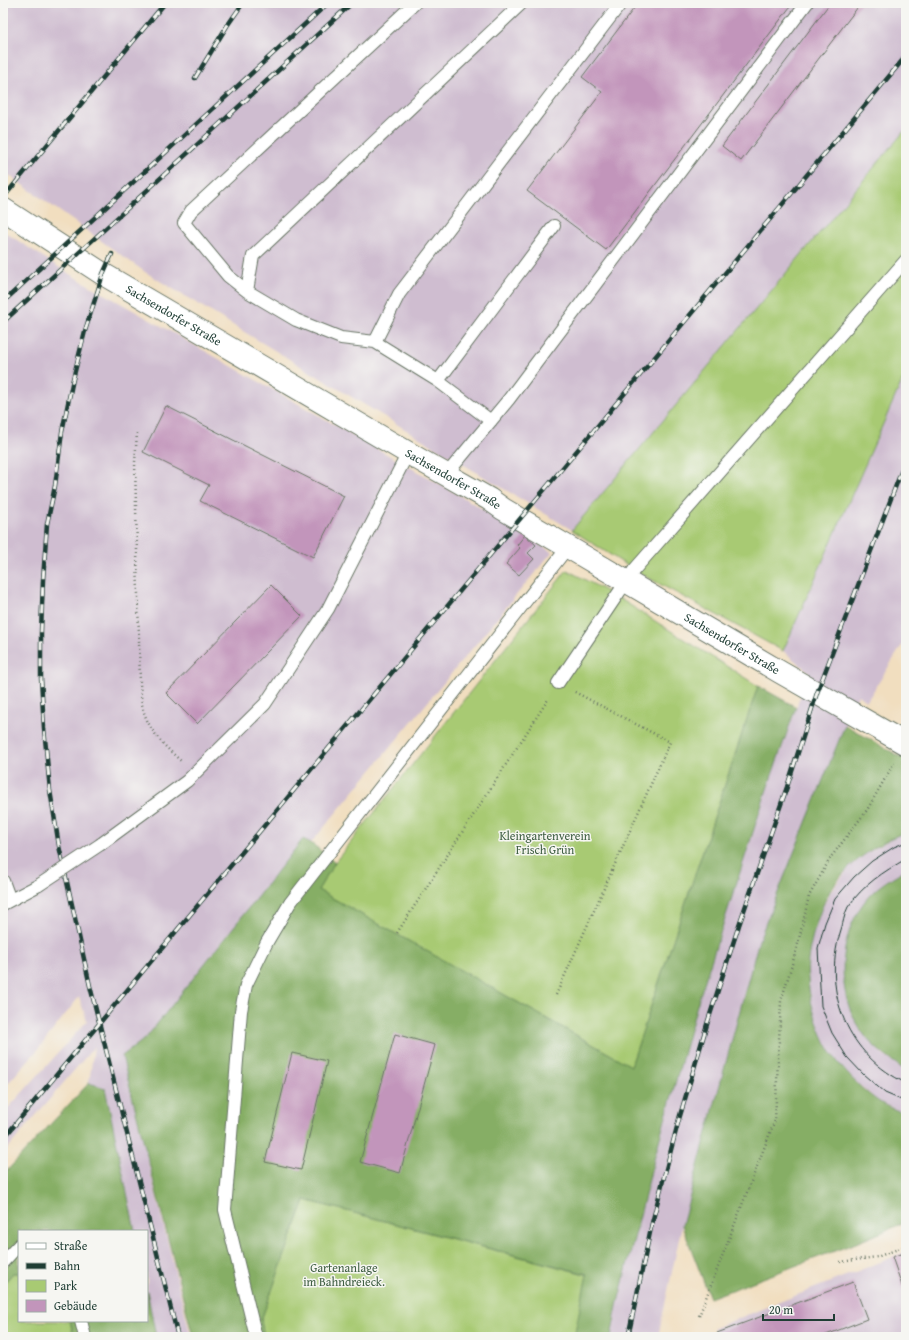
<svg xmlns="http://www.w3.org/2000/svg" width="909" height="1340" font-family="'Gentium Book Plus',serif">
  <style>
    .industrial { fill: #cfbdd0 }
    .green { fill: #a8ca73; stroke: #648454 }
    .forest { fill: #86ae65; stroke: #52764c }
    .building { fill: #c295bb }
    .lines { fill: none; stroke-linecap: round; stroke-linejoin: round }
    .service-casing { stroke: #687565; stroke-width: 14 }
    .tertiary-casing { stroke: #687565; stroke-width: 24 }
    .path { stroke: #687565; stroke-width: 2.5; stroke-dasharray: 1 3; stroke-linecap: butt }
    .service { stroke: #fff; stroke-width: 12 }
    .tertiary { stroke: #fff; stroke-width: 22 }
    .tram { stroke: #1f3d34; stroke-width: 1 }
    .rail-casing { stroke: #1f3d34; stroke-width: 4.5 }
    .rail { stroke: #f6f6f2; stroke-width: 3; stroke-dasharray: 9; stroke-linecap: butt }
    .service-bridge-casing { stroke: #687565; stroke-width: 14; stroke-linecap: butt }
    .service-bridge { stroke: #fff; stroke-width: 12 }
    .labels { text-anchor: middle; stroke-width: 3; stroke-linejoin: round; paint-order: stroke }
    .street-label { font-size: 12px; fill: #1f3d34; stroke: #f6f6f2 }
    .park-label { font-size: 12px; fill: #416044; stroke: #f6f6f2 }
  </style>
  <rect width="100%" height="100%" fill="#f6f6f2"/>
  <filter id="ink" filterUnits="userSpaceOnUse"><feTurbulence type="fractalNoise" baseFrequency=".025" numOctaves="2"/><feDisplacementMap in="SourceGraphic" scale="8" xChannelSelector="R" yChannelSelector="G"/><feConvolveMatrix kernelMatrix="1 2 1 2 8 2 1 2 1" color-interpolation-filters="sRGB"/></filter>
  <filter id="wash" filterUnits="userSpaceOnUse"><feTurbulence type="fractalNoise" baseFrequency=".012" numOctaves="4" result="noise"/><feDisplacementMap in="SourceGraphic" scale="16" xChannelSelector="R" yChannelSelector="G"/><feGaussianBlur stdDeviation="0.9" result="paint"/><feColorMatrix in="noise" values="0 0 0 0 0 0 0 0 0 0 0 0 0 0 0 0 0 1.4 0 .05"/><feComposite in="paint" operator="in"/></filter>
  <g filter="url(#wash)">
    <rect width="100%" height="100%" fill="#f1debf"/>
    <path class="industrial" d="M 3,3 L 906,3 L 906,129 L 572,530 L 145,272 L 3,171 Z
      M 3,231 L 71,275 L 471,502 L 552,552 L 311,843 L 303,840 L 146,1038 L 122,1056 L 191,1337 L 156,1337 L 147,1291 L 147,1231 L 135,1231 L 105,1088 L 89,1083 L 94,1047 L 3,1154 L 3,1114 L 87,1021 L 79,997 L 39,1048 L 3,1089 Z
      M 906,372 L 906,639 L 867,701 L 858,695 L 759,940 L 682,1225 L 658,1337 L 611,1337 L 617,1306 L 656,1152 L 697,1005 L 766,792 L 809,672 L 783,651 Z
      M 906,832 L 906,869 L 885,882 L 856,1023 L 873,1045 L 883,1055 L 906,1071 L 906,1114 L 879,1102 L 854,1080 L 838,1063 L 823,1038 L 813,1009 L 807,978 L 809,946 L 819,914 L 831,891 L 849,868 L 867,853 L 896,836 Z
      M 906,1252 L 906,1337 L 713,1337 L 714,1328 Z"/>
    <path class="green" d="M 906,129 L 906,372 L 783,651 L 634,570 L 572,530 Z
      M 567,570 L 617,597 L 758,686 L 631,1066 L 318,890 L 335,862 Z
      M 305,1200 L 588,1275 L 574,1337 L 264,1337 L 261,1320 Z
      M 13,1273 L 19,1273 L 19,1321 L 70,1321 L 74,1337 L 3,1337 L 3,1284 Z"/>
    <path class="forest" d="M 758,686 L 796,707 L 766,792 L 697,1005 L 656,1152 L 617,1306 L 611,1337 L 574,1337 L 587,1274 L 305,1200 L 261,1320 L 264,1337 L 193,1337 L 122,1056 L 146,1038 L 303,839 L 311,843 L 335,862 L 318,890 L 631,1066 Z
      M 845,725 L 906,760 L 906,832 C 877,843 847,864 830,891 C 823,903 818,917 814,931 C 810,946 806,963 808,979 C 809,998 815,1019 823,1037 C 833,1061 857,1086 878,1101 C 886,1107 897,1110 906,1114 L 906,1222 L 856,1243 L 710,1298 L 682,1225 L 759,940 Z
      M 906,869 L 906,1071 C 887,1057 867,1044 856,1022 C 835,985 840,929 869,896 C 879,885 893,877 906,869 Z
      M 89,1083 L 105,1088 L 135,1231 L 19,1231 L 19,1273 L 13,1273 L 3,1284 L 3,1175 Z
      M 147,1291 L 156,1337 L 74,1337 L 70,1321 L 147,1321 Z"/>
    <g id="blocks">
      <path class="building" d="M 638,3 L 793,3 L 606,250 L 527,191 L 602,92 L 582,77 Z
        M 830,3 L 861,3 L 741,161 L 722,146 Z
        M 166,406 L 344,496 L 313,557 L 200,501 L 209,485 L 143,452 Z
        M 525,535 L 536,545 L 528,553 L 534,559 L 519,575 L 506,564 L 520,548 L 517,545 Z
        M 271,585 L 302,616 L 197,724 L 166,693 Z
        M 395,1034 L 435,1045 L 400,1173 L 360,1162 Z
        M 292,1053 L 327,1061 L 301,1170 L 265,1162 Z
        M 906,1252 L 906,1297 L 892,1257 Z
        M 853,1282 L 867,1319 L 821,1337 L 718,1337 L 717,1333 Z"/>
    </g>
  </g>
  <g filter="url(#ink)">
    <use href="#blocks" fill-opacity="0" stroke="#687565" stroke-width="1"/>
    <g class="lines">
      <g class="service-casing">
        <path id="service" d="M 247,291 L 228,276 L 184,223 L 191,211 L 415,3
          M 375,342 L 341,338 L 296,320 L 247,291 L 253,256 L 522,3
          M 438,381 L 554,226
          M 491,421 L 438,381 L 375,342 L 399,294 L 621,3
          M 446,475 L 509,399 L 807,3
          M 558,683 L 634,570 L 906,260
          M 101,844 L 187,781 L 265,704 L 328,609 L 408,453
          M 3,881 L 10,900
          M 3,904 L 39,885
          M 3,1262 L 19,1245
          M 81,1321 L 85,1337
          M 256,1337 L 225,1210 L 241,1011 L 246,985 L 267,942 L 290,903 L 568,547"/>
      </g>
      <g class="tertiary-casing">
        <g id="tertiary">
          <path id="s1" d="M 3,209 L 103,274 L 422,461 L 489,499 L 503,509 L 568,547 L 780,672 L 906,744"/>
        </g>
      </g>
      <path class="path" d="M 137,433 L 135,462 L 140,684 C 141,692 141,701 143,709 C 149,731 164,746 181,761
        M 397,933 L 549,698
        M 556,995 L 670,742 L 573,691
        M 840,1262 L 877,1257 L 906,1246
        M 699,1316 L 775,1120 L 781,1001 L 797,948 L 809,896 L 831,857 L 867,810 L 894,763"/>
      <use href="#service" class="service"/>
      <use href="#tertiary" class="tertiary"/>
      <path class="tram" d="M 906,842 L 894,847 L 872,861 L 854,877 L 835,899 L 825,923 L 818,948 L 821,1006 L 832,1033 L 847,1057 L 863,1074 L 885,1093 L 906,1102
        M 906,859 C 883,872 863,885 848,907 C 844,914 843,925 840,933 C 822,993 848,1056 906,1083"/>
      <g class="rail-casing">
        <path id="rail" d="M 195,78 L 227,26 L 243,3
          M 3,198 L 165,3
          M 112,254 L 103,274 L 85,331 L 73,379 L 62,432 L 55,486 L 47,524 L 43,580 L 41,632 L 41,678 L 44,728 L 50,790 L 59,846 L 90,986 L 178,1337
          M 3,302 L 328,3
          M 3,322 L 352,3
          M 3,1139 L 906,56
          M 628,1337 L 652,1223 L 679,1119 L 708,1021 L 739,925 L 787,787 L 817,693 L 906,459"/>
      </g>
      <use href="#rail" class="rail"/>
      <g class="service-bridge-casing">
        <path id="service-bridge" d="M 39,885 L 101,844"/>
      </g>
      <use href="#service-bridge" class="service-bridge"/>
    </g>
  </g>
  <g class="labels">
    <g class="street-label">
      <text dy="4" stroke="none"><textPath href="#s1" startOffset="201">Sachsendorfer Straße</textPath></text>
      <text dy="4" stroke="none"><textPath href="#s1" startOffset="525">Sachsendorfer Straße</textPath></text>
      <text dy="4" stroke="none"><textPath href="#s1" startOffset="849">Sachsendorfer Straße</textPath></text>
    </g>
    <g class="park-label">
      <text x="545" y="840">Kleingartenverein<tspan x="545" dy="14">Frisch Grün</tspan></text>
      <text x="344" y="1272">Gartenanlage<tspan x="344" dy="14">im Bahndreieck.</tspan></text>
    </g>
  </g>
  <rect width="909" height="1340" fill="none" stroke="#f6f6f2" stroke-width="16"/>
  <rect x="18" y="1230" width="130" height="92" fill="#f6f6f2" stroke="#a0aca6"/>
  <rect x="26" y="1243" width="20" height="6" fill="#ffffff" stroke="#a0aca6"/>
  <text x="54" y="1250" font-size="12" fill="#1f3d34">Straße</text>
  <rect x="26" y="1263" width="20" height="6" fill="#1f3d34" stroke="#a0aca6"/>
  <text x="54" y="1270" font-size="12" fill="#1f3d34">Bahn</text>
  <rect x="26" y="1280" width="20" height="12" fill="#a8ca73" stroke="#a0aca6"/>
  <text x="54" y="1290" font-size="12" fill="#1f3d34">Park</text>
  <rect x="26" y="1300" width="20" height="12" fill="#c295bb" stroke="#a0aca6"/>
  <text x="54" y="1310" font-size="12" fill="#1f3d34">Gebäude</text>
  <path d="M763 1314v6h71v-6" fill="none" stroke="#1f3d34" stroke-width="2"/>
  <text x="769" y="1314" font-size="12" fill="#1f3d34" stroke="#f6f6f2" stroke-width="3" paint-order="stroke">20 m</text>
</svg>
